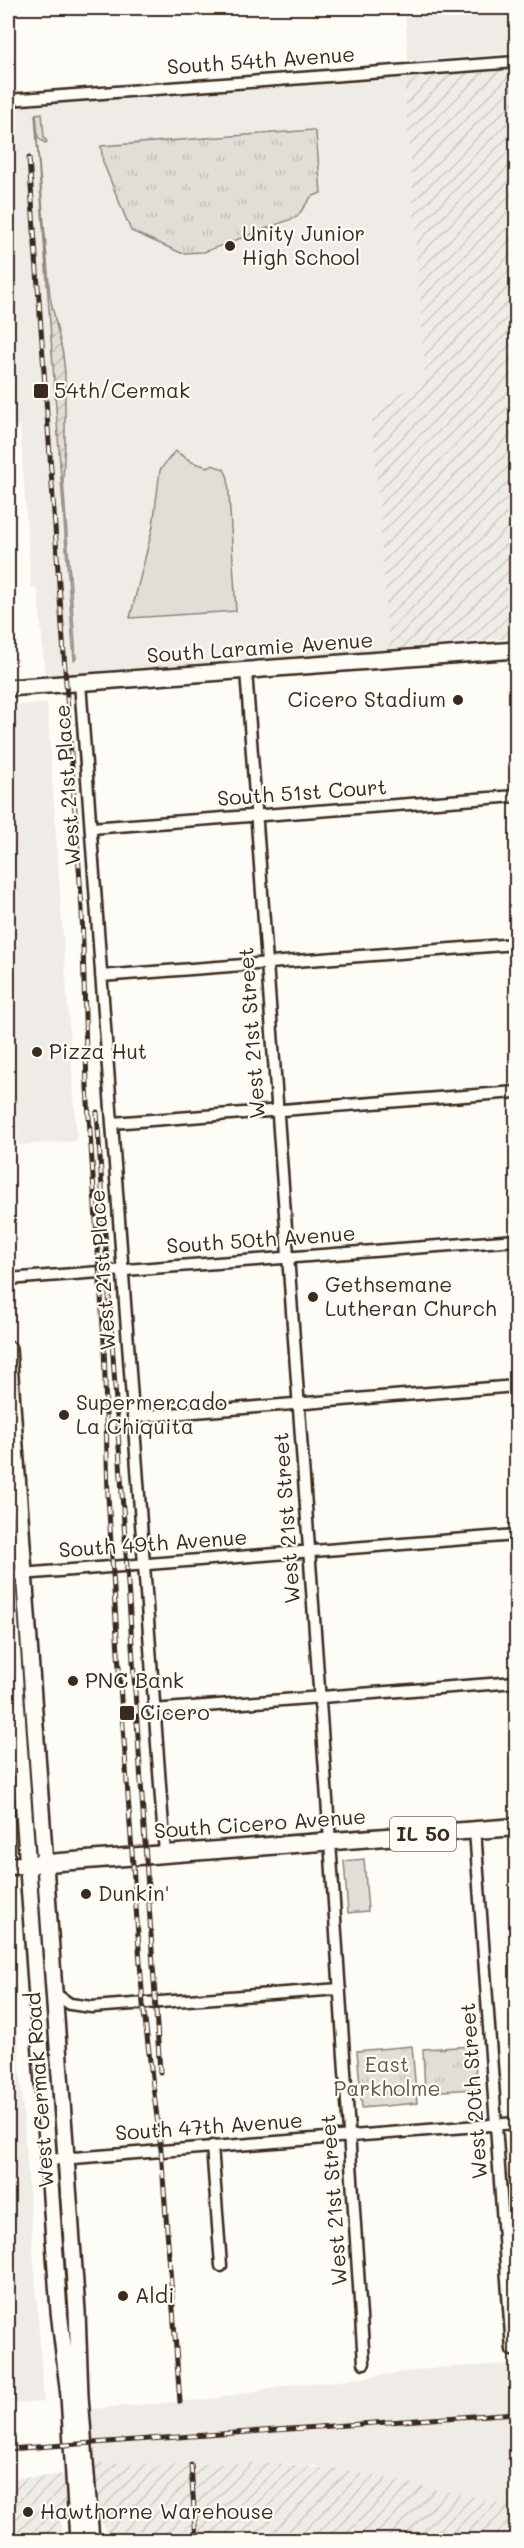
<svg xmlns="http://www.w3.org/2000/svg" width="524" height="2548" font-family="Mali,sans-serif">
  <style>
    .built { fill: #efece7 }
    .industrial { fill: url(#industrial-furrows) }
    .grass { fill: #e1ded7; stroke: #8e847a; stroke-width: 1.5 }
    .park { fill: url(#park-tufts); stroke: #8e847a; stroke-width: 1.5 }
    .garden { fill: url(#garden-furrows); stroke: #8e847a; stroke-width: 1.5 }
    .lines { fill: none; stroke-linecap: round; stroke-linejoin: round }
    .minor-casing { stroke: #3b2a1e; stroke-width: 15 }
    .secondary-casing { stroke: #3b2a1e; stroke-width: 20 }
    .primary-casing { stroke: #3b2a1e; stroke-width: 21 }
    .minor { stroke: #fdfcf7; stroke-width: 10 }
    .secondary { stroke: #fdfcf7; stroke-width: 15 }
    .primary { stroke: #fdfcf7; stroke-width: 16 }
    .rail-casing { stroke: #3b2a1e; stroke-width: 5 }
    .rail { stroke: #fdfcf7; stroke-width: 3; stroke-dasharray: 9; stroke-linecap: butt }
    .poi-dot { fill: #3b2a1e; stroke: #fdfcf7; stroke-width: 2 }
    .labels { text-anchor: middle; stroke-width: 4.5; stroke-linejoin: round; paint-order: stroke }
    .shield { fill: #fdfcf7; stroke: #75695f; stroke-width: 1.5 }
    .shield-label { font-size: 20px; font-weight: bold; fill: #3b2a1e }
    .street-label { font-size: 21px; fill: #3b2a1e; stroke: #fdfcf7 }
    .poi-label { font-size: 21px; fill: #3b2a1e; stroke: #fdfcf7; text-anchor: start }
    .park-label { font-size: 21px; fill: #64574c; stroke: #fdfcf7 }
  </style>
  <defs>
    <pattern id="industrial-furrows" width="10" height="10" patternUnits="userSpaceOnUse" patternTransform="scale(1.5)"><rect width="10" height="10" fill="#efece7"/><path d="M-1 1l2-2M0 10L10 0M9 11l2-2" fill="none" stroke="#cecbc6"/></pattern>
    <pattern id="park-tufts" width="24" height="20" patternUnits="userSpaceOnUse" patternTransform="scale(1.5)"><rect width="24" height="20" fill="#e1ded7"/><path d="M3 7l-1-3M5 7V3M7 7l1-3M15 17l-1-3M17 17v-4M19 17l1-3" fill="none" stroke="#c2bfb8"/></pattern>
    <pattern id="garden-furrows" width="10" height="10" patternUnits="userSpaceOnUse" patternTransform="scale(1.5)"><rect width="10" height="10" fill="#e1ded7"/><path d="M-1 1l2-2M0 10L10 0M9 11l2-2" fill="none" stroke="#c2bfb8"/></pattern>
  </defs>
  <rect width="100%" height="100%" fill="#fdfcf7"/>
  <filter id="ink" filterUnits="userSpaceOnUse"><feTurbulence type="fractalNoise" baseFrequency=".0167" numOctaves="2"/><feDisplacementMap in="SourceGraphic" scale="12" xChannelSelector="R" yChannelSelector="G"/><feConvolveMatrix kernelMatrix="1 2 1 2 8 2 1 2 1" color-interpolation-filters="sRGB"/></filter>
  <g filter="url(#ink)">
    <path class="built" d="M 405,8 L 516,8 L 516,53 L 408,61 Z
      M 404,77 L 425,379 L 393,398 L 372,420 L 389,649 L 45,675 L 38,591 L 31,586 L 20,426 L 8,426 L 8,106 Z
      M 47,703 L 77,1141 L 18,1145 L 8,1005 L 8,706 Z
      M 8,1900 L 44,2402 L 8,2404 Z
      M 516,2364 L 516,2506 L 315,2466 L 266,2462 L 180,2465 L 93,2462 L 91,2409 L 212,2399 L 292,2384 L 332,2382 L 434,2368 Z"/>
    <path class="industrial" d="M 516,68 L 516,638 L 389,649 L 372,420 L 393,398 L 425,378 L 404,77 Z
      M 93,2462 L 180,2465 L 266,2462 L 345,2470 L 516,2506 L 516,2540 L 111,2540 L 94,2506 L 88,2466 L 93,2465 Z
      M 70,2467 L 72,2499 L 61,2514 L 63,2540 L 8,2540 L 8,2479 L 65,2474 L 65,2468 Z"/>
    <path class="grass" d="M 42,113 L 44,137 L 47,142 L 45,143 L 38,137 L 36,114 Z
      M 175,451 L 192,462 L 207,467 L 212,465 L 224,469 L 228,478 L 236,611 L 130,618 L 153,526 L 160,470 Z
      M 364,1859 L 368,1911 L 348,1913 L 344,1861 Z"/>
    <path class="park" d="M 313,130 L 316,133 L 321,193 L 311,197 L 297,217 L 204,252 L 181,253 L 131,231 L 103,162 L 101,146 Z
      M 412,2046 L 417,2103 L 362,2108 L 357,2051 Z
      M 474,2046 L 477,2089 L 425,2092 L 423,2049 Z"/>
    <path class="garden" d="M 35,114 L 50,297 L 63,354 L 65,374 L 65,440 L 63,480 L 76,659 L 74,660 Z"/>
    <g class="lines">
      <g class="minor-casing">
        <path id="minor" d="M 8,100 L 516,62
          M 246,670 L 330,1841 L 364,2363
          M 80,682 L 165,1854
          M 91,828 L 516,796
          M 101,976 L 516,944
          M 112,1123 L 516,1092
          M 8,1279 L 516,1240
          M 133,1417 L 516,1386
          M 8,1575 L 516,1535
          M 153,1710 L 516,1682
          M 475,1830 L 512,2350
          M 54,1993 L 70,2004 L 92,2007 L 340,1989
          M 212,2146 L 221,2266
          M 48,2160 L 516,2123"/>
      </g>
      <g class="secondary-casing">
        <path id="secondary" d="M 8,688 L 516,650
          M 8,1349 L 77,2311 L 80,2396 L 91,2540
          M 8,1584 L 59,2311 L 69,2396 L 78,2540"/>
      </g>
      <g class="primary-casing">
        <path id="primary" d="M 8,1866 L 516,1827"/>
      </g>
      <use href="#minor" class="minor"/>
      <use href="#secondary" class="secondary"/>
      <use href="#primary" class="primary"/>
      <g class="rail-casing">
        <path id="rail" d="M 29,158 L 82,910 L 87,1087 L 104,1341 L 108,1496 L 121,1699 L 143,2004 L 161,2150 L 180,2402
          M 97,1112 L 160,2072
          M 8,2449 L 516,2413
          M 191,2465 L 196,2540"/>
      </g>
      <use href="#rail" class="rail"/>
    </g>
  </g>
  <g class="poi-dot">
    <circle cx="230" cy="246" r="6"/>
    <rect x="33" y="383" width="16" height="16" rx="3"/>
    <circle cx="458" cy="700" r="6"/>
    <circle cx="37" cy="1052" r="6"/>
    <circle cx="313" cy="1297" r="6"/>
    <circle cx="64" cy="1415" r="6"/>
    <circle cx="73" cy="1681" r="6"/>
    <rect x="119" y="1705" width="16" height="16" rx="3"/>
    <circle cx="86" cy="1894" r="6"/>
    <circle cx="123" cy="2296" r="6"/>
    <circle cx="28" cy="2512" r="6"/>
  </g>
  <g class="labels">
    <rect class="shield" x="390" y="1817" width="66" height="34" rx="4.5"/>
    <g class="shield-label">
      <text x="423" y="1841">IL 50</text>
    </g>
    <g class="street-label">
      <text transform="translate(261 61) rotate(-4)" y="7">South 54th Avenue</text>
      <text transform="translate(260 648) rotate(-4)" y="7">South Laramie Avenue</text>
      <text transform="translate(68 785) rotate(-94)" y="7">West 21st Place</text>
      <text transform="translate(302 793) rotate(-4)" y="7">South 51st Court</text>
      <text transform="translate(252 1033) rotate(-94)" y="7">West 21st Street</text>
      <text transform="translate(261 1240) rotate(-4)" y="7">South 50th Avenue</text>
      <text transform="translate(103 1270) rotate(-94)" y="7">West 21st Place</text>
      <text transform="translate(287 1518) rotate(-94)" y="7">West 21st Street</text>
      <text transform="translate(153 1544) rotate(-4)" y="7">South 49th Avenue</text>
      <text transform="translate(260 1824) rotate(-4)" y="7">South Cicero Avenue</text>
      <text transform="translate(40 2090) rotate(-94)" y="7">West Cermak Road</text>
      <text transform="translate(474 2091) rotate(-94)" y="7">West 20th Street</text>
      <text transform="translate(209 2127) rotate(-4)" y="7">South 47th Avenue</text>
      <text transform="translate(334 2200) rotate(-94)" y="7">West 21st Street</text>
    </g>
    <g class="poi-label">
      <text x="242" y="241">Unity Junior<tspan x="242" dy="24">High School</tspan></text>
      <text x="54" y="398">54th/Cermak</text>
      <text x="446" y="707" text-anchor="end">Cicero Stadium</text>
      <text x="49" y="1059">Pizza Hut</text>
      <text x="325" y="1292">Gethsemane<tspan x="325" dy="24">Lutheran Church</tspan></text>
      <text x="76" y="1410">Supermercado<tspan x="76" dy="24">La Chiquita</tspan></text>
      <text x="85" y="1688">PNC Bank</text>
      <text x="140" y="1720">Cicero</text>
      <text x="98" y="1901">Dunkin'</text>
      <text x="135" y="2303">Aldi</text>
      <text x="40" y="2519">Hawthorne Warehouse</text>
    </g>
    <g class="park-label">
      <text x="387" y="2072">East<tspan x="387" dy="24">Parkholme</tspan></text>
    </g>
  </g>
  <rect width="524" height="2548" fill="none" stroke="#fdfcf7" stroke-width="30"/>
  <rect x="15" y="15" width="494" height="2518" fill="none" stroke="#3b2a1e" stroke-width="2" filter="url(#ink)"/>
</svg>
